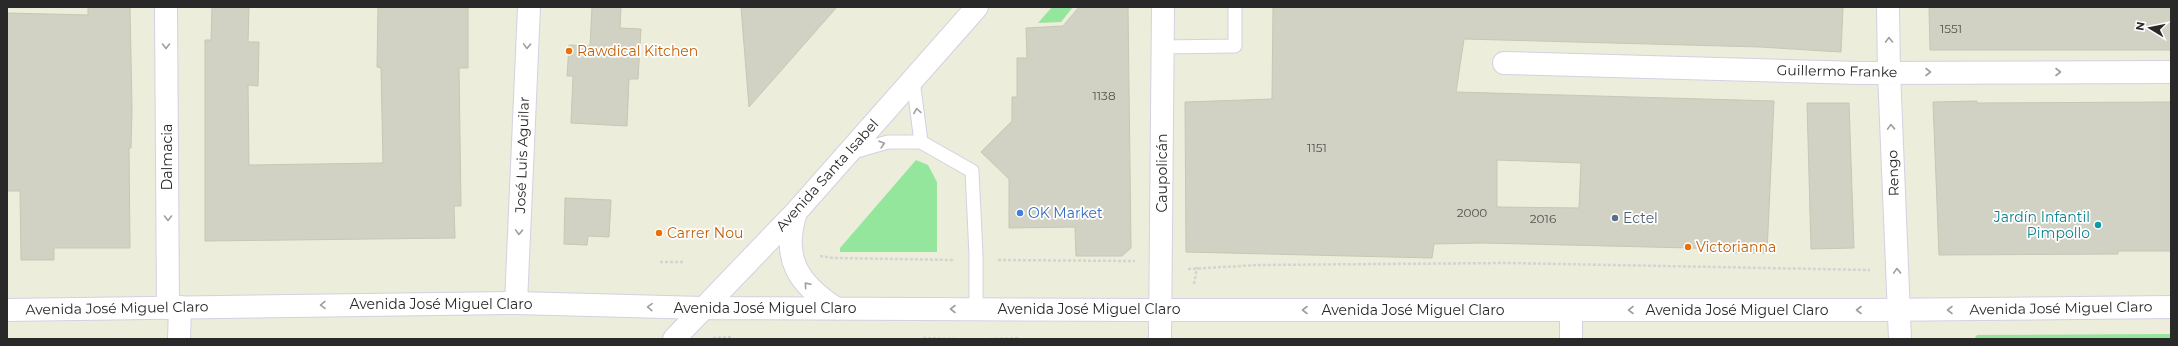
<svg xmlns="http://www.w3.org/2000/svg" width="2178" height="346" font-family="Montserrat,sans-serif">
  <style>
    .green { fill: #94e69c }
    .building { fill: #d1d2c3; stroke: #c6c8b4; fill-rule: evenodd }
    .lines { fill: none; stroke-linecap: round; stroke-linejoin: round }
    .lane-casing { stroke: #d5d0e3; stroke-width: 15 }
    .street-casing { stroke: #d5d0e3; stroke-width: 24 }
    .secondary-casing { stroke: #d5d0e3; stroke-width: 24 }
    .path { stroke: #d4d4d4; stroke-width: 2.5; stroke-dasharray: 3 2; stroke-linecap: butt }
    .lane { stroke: #fff; stroke-width: 13 }
    .street { stroke: #fff; stroke-width: 22 }
    .secondary { stroke: #fff; stroke-width: 22 }
    .oneway { stroke: #9f9f9f }
    .food-dot { fill: #e8710a; stroke: #fff; stroke-width: 1.5 }
    .shop-dot { fill: #3f7fe0; stroke: #fff; stroke-width: 1.5 }
    .service-dot { fill: #5c6f8a; stroke: #fff; stroke-width: 1.5 }
    .culture-dot { fill: #0f9aa8; stroke: #fff; stroke-width: 1.5 }
    .labels { text-anchor: middle; stroke-width: 3.5; stroke-linejoin: round; paint-order: stroke }
    .number-label { font-size: 12px; fill: #535350 }
    .food-label { font-size: 14px; fill: #c56008; stroke: #fff; text-anchor: start }
    .street-label { font-size: 14px; fill: #292929; stroke: #fff }
    .shop-label { font-size: 14px; fill: #366cbe; stroke: #fff; text-anchor: start }
    .culture-label { font-size: 14px; fill: #0d838f; stroke: #fff; text-anchor: end }
    .service-label { font-size: 14px; fill: #4e5e75; stroke: #fff; text-anchor: start }
  </style>
  <rect width="100%" height="100%" fill="#ecedda"/>
  <path class="green" d="M 1052,7 L 1073,7 L 1061,22 L 1038,23 Z
    M 916,160 L 928,165 L 937,182 L 937,252 L 840,252 L 840,248 Z
    M 2171,334 L 2171,339 L 1974,339 L 1977,335 Z"/>
  <path class="building" d="M 88,7 L 130,7 L 132,110 L 131,148 L 129,148 L 130,248 L 54,248 L 54,260 L 21,260 L 20,191 L 7,191 L 7,13 L 88,15 Z
    M 212,7 L 249,7 L 248,42 L 259,42 L 258,86 L 248,85 L 249,165 L 383,163 L 381,68 L 377,67 L 378,7 L 468,7 L 468,68 L 459,68 L 461,206 L 454,206 L 455,238 L 205,241 L 205,40 L 211,40 Z
    M 592,7 L 621,7 L 620,28 L 641,29 L 638,79 L 629,79 L 627,126 L 571,123 L 573,76 L 567,76 L 569,45 L 590,46 Z
    M 741,7 L 837,7 L 749,107 Z
    M 1079,7 L 1128,7 L 1131,248 L 1122,256 L 1076,256 L 1075,227 L 1009,228 L 1009,179 L 981,152 L 1012,121 L 1012,97 L 1017,97 L 1017,58 L 1027,58 L 1026,28 L 1063,26 Z
    M 1273,7 L 1843,7 L 1841,52 L 1760,47 L 1464,39 L 1456,92 L 1774,101 L 1767,253 L 1732,253 L 1732,249 L 1484,243 L 1434,244 L 1432,258 L 1186,252 L 1185,102 L 1272,99 ZM 1497,160 L 1581,163 L 1579,208 L 1497,207 Z
    M 1929,7 L 2171,7 L 2171,50 L 1930,50 Z
    M 1977,101 L 1977,103 L 2171,102 L 2171,251 L 2118,251 L 2118,254 L 1939,255 L 1933,102 Z
    M 1807,103 L 1849,103 L 1854,248 L 1811,249 Z
    M 565,198 L 611,200 L 609,237 L 588,236 L 587,245 L 564,244 Z"/>
  <g class="lines">
    <g class="lane-casing">
      <path id="lane" d="M 1163,47 L 1235,46 L 1235,7
        M 913,80 L 921,142
        M 850,153 L 888,142 L 921,142 L 972,171 L 976,255 L 976,309"/>
    </g>
    <g class="street-casing">
      <path id="street" d="M 166,7 L 168,308
        M 1888,7 L 1889,72 L 1900,339
        M 1504,63 L 1860,73 L 2171,72
        M 516,303 L 529,7
        M 1571,310 L 1571,339
        M 179,339 L 180,307
        M 1160,339 L 1163,7"/>
    </g>
    <g class="secondary-casing">
      <path id="secondary" d="M 796,212 C 781,258 798,284 837,309
        M 7,310 L 516,303 L 703,308 L 1142,310 L 1875,310 L 2171,307
        M 674,339 L 796,212 L 977,7"/>
    </g>
    <path class="path" d="M 820,256 L 833,258 L 955,260
      M 998,260 L 1135,261
      M 660,262 L 684,262
      M 1188,269 L 1258,265 L 1507,263 L 1870,270
      M 1194,284 L 1197,267
      M 713,338 L 732,337
      M 923,338 L 958,339
      M 990,339 L 1019,338"/>
    <use href="#lane" class="lane"/>
    <use href="#street" class="street"/>
    <use href="#secondary" class="secondary"/>
  </g>
  <defs><path id="oneway-chevron" d="M-2-3.5L2.5 0L-2 3.5" fill="none" stroke-width="1.6" stroke-linecap="round" stroke-linejoin="round"/></defs>
  <g class="oneway">
    <use href="#oneway-chevron" transform="translate(1889 40) rotate(-91)"/>
    <use href="#oneway-chevron" transform="translate(166 46) rotate(90)"/>
    <use href="#oneway-chevron" transform="translate(527 46) rotate(92)"/>
    <use href="#oneway-chevron" transform="translate(1928 72)"/>
    <use href="#oneway-chevron" transform="translate(2058 72)"/>
    <use href="#oneway-chevron" transform="translate(917 111) rotate(-99)"/>
    <use href="#oneway-chevron" transform="translate(1891 127) rotate(-92)"/>
    <use href="#oneway-chevron" transform="translate(882 144) rotate(-16)"/>
    <use href="#oneway-chevron" transform="translate(168 218) rotate(90)"/>
    <use href="#oneway-chevron" transform="translate(519 232) rotate(92)"/>
    <use href="#oneway-chevron" transform="translate(1897 271) rotate(-92)"/>
    <use href="#oneway-chevron" transform="translate(807 285) rotate(-131)"/>
    <use href="#oneway-chevron" transform="translate(323 305) rotate(179)"/>
    <use href="#oneway-chevron" transform="translate(650 307) rotate(-178)"/>
    <use href="#oneway-chevron" transform="translate(953 309) rotate(-180)"/>
    <use href="#oneway-chevron" transform="translate(1305 310) rotate(180)"/>
    <use href="#oneway-chevron" transform="translate(1631 310) rotate(-180)"/>
    <use href="#oneway-chevron" transform="translate(1859 310) rotate(-180)"/>
    <use href="#oneway-chevron" transform="translate(1950 310) rotate(180)"/>
  </g>
  <g class="food-dot">
    <circle cx="569" cy="51" r="4"/>
    <circle cx="659" cy="233" r="4"/>
    <circle cx="1688" cy="247" r="4"/>
  </g>
  <circle class="shop-dot" cx="1020" cy="213" r="4"/>
  <circle class="service-dot" cx="1615" cy="218" r="4"/>
  <circle class="culture-dot" cx="2098" cy="225" r="4"/>
  <g class="labels">
    <g class="number-label">
      <text x="1951" y="33">1551</text>
      <text x="1104" y="100">1138</text>
      <text x="1317" y="152">1151</text>
      <text x="1472" y="217">2000</text>
      <text x="1543" y="223">2016</text>
    </g>
    <g class="food-label">
      <text x="577" y="56">Rawdical Kitchen</text>
      <text x="667" y="238">Carrer Nou</text>
      <text x="1696" y="252">Victorianna</text>
    </g>
    <g class="street-label">
      <text transform="translate(1837 71) rotate(1)" y="5">Guillermo Franke</text>
      <text transform="translate(522 155) rotate(-88)" y="5">José Luis Aguilar</text>
      <text transform="translate(167 157) rotate(-90)" y="5">Dalmacia</text>
      <text transform="translate(1162 173) rotate(-90)" y="5">Caupolicán</text>
      <text transform="translate(1893 173) rotate(-92)" y="5">Rengo</text>
      <text transform="translate(827 175) rotate(-48)" y="5">Avenida Santa Isabel</text>
      <text x="441" y="309">Avenida José Miguel Claro</text>
      <text transform="translate(117 308) rotate(-1)" y="5">Avenida José Miguel Claro</text>
      <text x="765" y="313">Avenida José Miguel Claro</text>
      <text transform="translate(2061 308) rotate(-1)" y="5">Avenida José Miguel Claro</text>
      <text x="1089" y="314">Avenida José Miguel Claro</text>
      <text x="1413" y="315">Avenida José Miguel Claro</text>
      <text x="1737" y="315">Avenida José Miguel Claro</text>
    </g>
    <g class="shop-label">
      <text x="1028" y="218">OK Market</text>
    </g>
    <g class="culture-label">
      <text x="2090" y="222">Jardín Infantil<tspan x="2090" dy="16">Pimpollo</tspan></text>
    </g>
    <g class="service-label">
      <text x="1623" y="223">Ectel</text>
    </g>
  </g>
  <rect width="2178" height="346" fill="none" stroke="#292929" stroke-width="16"/>
  <g transform="translate(2150 28) rotate(280)" stroke="#ffffff" stroke-width="3" paint-order="stroke">
  <path d="M0-3L7 15L0 10L-7 15Z" fill="#292929"/>
  <text y="-6" font-size="11" font-weight="bold" text-anchor="middle" fill="#292929">N</text>
  </g>
</svg>
